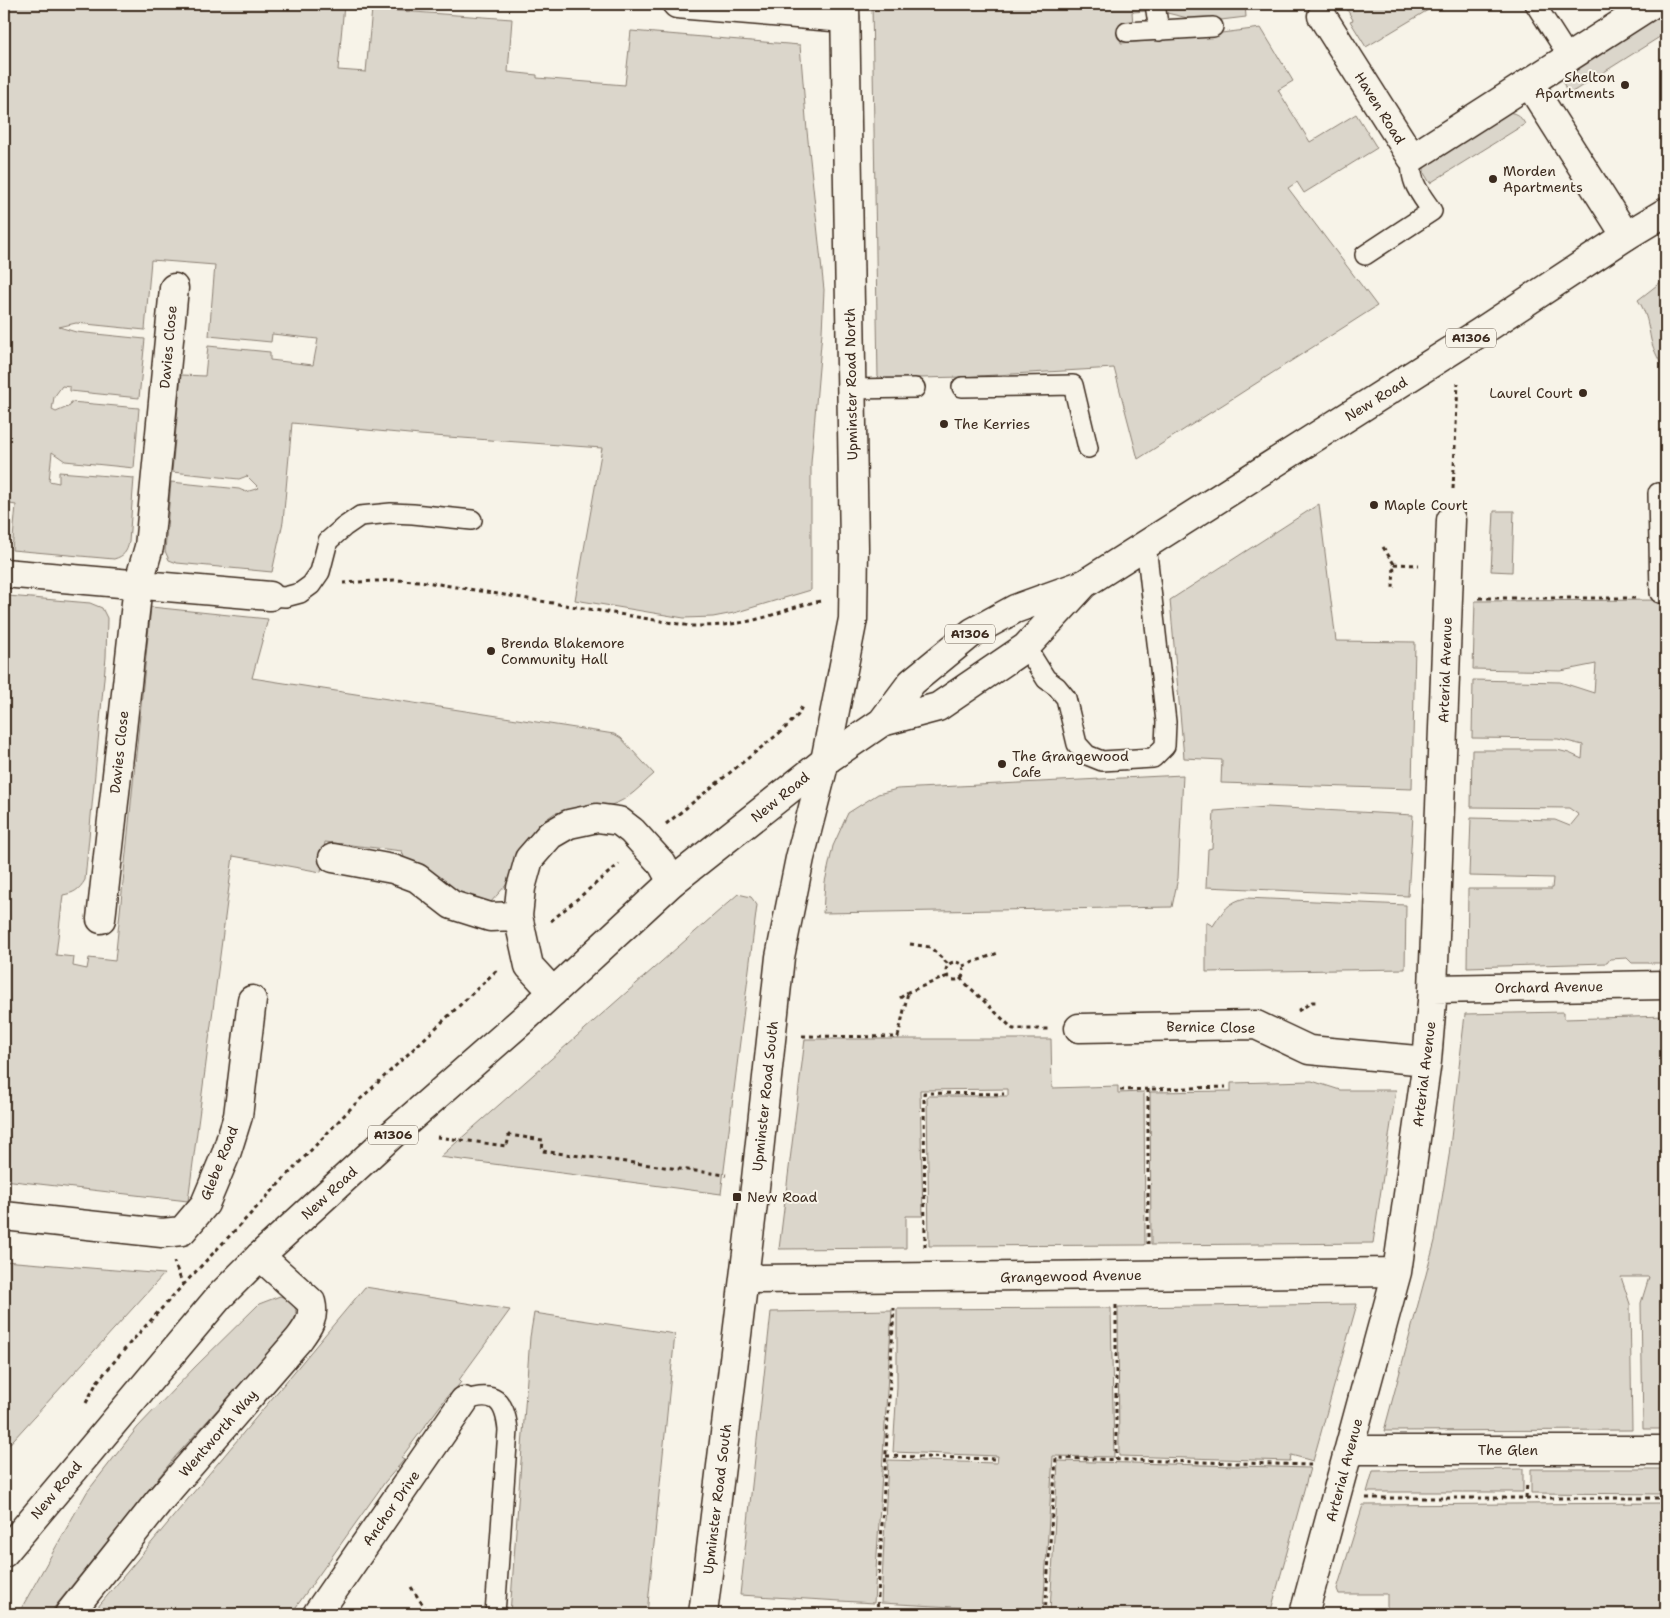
<svg xmlns="http://www.w3.org/2000/svg" width="1670" height="1618" font-family="'Shantell Sans',sans-serif">
  <style>
    .green { fill: #dbd6cb; stroke: #8b8074 }
    .lines { fill: none; stroke-linecap: round; stroke-linejoin: round }
    .lane-casing { stroke: #3b2a1e; stroke-width: 22 }
    .street-casing { stroke: #3b2a1e; stroke-width: 31 }
    .secondary-casing { stroke: #3b2a1e; stroke-width: 31 }
    .primary-casing { stroke: #3b2a1e; stroke-width: 31 }
    .path { stroke: #3b2a1e; stroke-width: 3; stroke-dasharray: 4 4; stroke-linecap: butt }
    .lane { stroke: #f7f3e8; stroke-width: 19 }
    .street { stroke: #f7f3e8; stroke-width: 28 }
    .secondary { stroke: #f7f3e8; stroke-width: 28 }
    .primary { stroke: #f7f3e8; stroke-width: 28 }
    .poi-dot { fill: #3b2a1e; stroke: #f7f3e8; stroke-width: 2 }
    .labels { text-anchor: middle; stroke-width: 4; stroke-linejoin: round; paint-order: stroke }
    .shield { fill: #f7f3e8; stroke: #73665b; stroke-width: 1 }
    .shield-label { font-size: 12px; font-weight: bold; fill: #3b2a1e }
    .poi-label { font-size: 14px; fill: #3b2a1e; stroke: #f7f3e8; text-anchor: start }
    .street-label { font-size: 14px; fill: #3b2a1e; stroke: #f7f3e8 }
  </style>
  <rect width="100%" height="100%" fill="#f7f3e8"/>
  <filter id="ink" filterUnits="userSpaceOnUse"><feTurbulence type="fractalNoise" baseFrequency=".02" numOctaves="2"/><feDisplacementMap in="SourceGraphic" scale="10" xChannelSelector="R" yChannelSelector="G"/><feConvolveMatrix kernelMatrix="1 2 1 2 8 2 1 2 1" color-interpolation-filters="sRGB"/></filter>
  <g filter="url(#ink)">
    <path class="green" d="M 4,4 L 344,5 L 338,70 L 366,72 L 372,9 L 512,19 L 508,72 L 537,75 L 537,78 L 625,85 L 631,31 L 800,45 L 807,131 L 824,290 L 822,332 L 811,463 L 811,590 L 734,613 L 713,617 L 684,618 L 575,600 L 602,448 L 420,435 L 292,423 L 283,522 L 272,572 L 177,563 L 169,560 L 165,551 L 171,482 L 239,489 L 246,492 L 259,488 L 247,476 L 239,479 L 172,472 L 181,375 L 205,376 L 208,346 L 270,352 L 270,360 L 313,365 L 318,339 L 272,334 L 271,342 L 209,336 L 215,265 L 151,260 L 145,330 L 76,323 L 59,327 L 76,332 L 145,339 L 139,398 L 70,391 L 70,387 L 62,386 L 54,397 L 52,410 L 56,412 L 70,406 L 71,402 L 139,408 L 134,468 L 65,461 L 52,452 L 49,481 L 59,483 L 59,472 L 134,478 L 129,542 C 127,552 124,556 114,559 L 12,550 L 16,505 L 4,503 Z
      M 872,4 L 1148,4 L 1148,11 L 1132,12 L 1133,25 L 1119,26 L 1121,43 L 1174,39 L 1261,28 L 1293,81 L 1278,90 L 1310,142 L 1356,114 L 1377,148 L 1304,193 L 1297,182 L 1288,188 L 1377,306 L 1138,459 L 1114,368 L 962,377 L 878,379 Z
      M 1161,4 L 1245,4 L 1246,17 L 1204,22 L 1163,12 Z
      M 1344,4 L 1438,4 L 1366,47 L 1350,21 L 1353,20 Z
      M 1666,11 L 1666,33 L 1569,94 C 1564,86 1561,82 1567,74 Z
      M 1504,112 C 1515,112 1520,115 1525,124 L 1430,183 L 1424,173 L 1424,164 Z
      M 1666,278 L 1666,372 C 1660,362 1654,352 1651,340 C 1648,325 1647,313 1638,300 Z
      M 1319,504 L 1336,641 L 1415,642 L 1412,789 L 1221,783 L 1222,760 L 1184,758 L 1170,600 Z
      M 1494,511 L 1514,511 L 1512,572 L 1491,571 Z
      M 8,596 L 90,603 L 102,608 L 107,618 L 106,657 L 85,880 C 79,890 74,893 63,895 L 56,955 L 74,957 L 73,966 L 87,969 L 89,958 L 115,961 L 151,607 L 268,619 L 252,678 L 614,734 L 621,738 L 654,774 C 640,786 629,800 611,805 L 555,813 L 539,824 L 518,851 L 506,885 L 490,903 L 481,909 L 407,867 L 402,851 L 325,842 L 321,872 L 233,856 L 188,1201 L 4,1180 L 4,643 Z
      M 1666,600 L 1666,963 L 1632,963 L 1627,958 L 1610,959 L 1607,963 L 1467,967 L 1468,889 L 1552,889 L 1553,878 L 1469,876 L 1471,818 L 1555,820 L 1570,826 L 1579,815 L 1569,808 L 1471,807 L 1472,750 L 1557,750 L 1569,753 L 1582,759 L 1583,745 L 1558,739 L 1472,738 L 1473,680 L 1560,682 L 1594,693 L 1596,664 L 1561,671 L 1473,669 L 1475,601 Z
      M 1183,775 L 1178,878 L 1172,907 L 823,913 L 825,882 L 833,846 L 848,813 L 878,794 L 897,789 Z
      M 1267,807 L 1413,815 L 1408,896 L 1206,887 L 1208,849 L 1212,848 L 1214,811 Z
      M 738,894 L 751,897 L 757,905 L 721,1194 L 440,1157 Z
      M 1246,898 L 1406,905 L 1405,969 L 1206,972 L 1206,922 L 1213,926 C 1222,912 1229,901 1246,898 Z
      M 1564,1012 L 1564,1019 L 1666,1016 L 1666,1429 L 1643,1429 L 1641,1303 L 1649,1277 L 1621,1277 L 1630,1304 L 1632,1430 L 1384,1431 L 1435,1241 L 1449,1156 L 1465,1014 Z
      M 805,1039 L 1051,1039 L 1052,1088 L 1118,1086 L 1118,1093 L 1144,1092 L 1145,1245 L 929,1246 L 927,1096 L 1008,1096 L 1008,1089 L 920,1090 L 923,1216 L 906,1216 L 906,1248 L 779,1249 Z
      M 1312,1081 L 1340,1090 L 1396,1090 L 1373,1243 L 1151,1245 L 1150,1092 L 1231,1091 L 1231,1083 Z
      M 4,1261 L 164,1274 L 4,1450 Z
      M 365,1287 L 510,1310 L 459,1380 L 461,1382 L 451,1395 L 449,1394 L 401,1458 L 404,1460 L 385,1482 L 291,1614 L 92,1614 Z
      M 280,1296 C 297,1302 299,1311 292,1326 L 175,1457 L 49,1614 L 18,1614 L 87,1492 L 137,1428 L 195,1367 L 259,1304 Z
      M 1357,1304 L 1313,1461 L 1291,1455 L 1290,1461 L 1119,1456 L 1118,1307 Z
      M 1111,1308 L 1114,1457 L 1053,1456 L 1043,1612 L 881,1603 L 888,1460 L 997,1463 L 998,1456 L 893,1452 L 897,1387 L 897,1309 Z
      M 892,1310 L 874,1603 L 740,1595 L 771,1312 Z
      M 534,1313 L 675,1334 L 647,1614 L 510,1614 L 530,1337 Z
      M 1058,1461 L 1310,1468 L 1270,1614 L 1092,1614 L 1050,1612 Z
      M 1523,1469 L 1523,1492 L 1367,1492 L 1373,1471 Z
      M 1531,1469 L 1666,1469 L 1666,1494 L 1531,1493 Z
      M 1666,1503 L 1666,1614 L 1387,1614 L 1387,1594 L 1339,1594 L 1337,1589 L 1363,1505 Z"/>
    <g class="lines">
      <g class="lane-casing">
        <path id="lane" d="M 1155,4 L 1159,31
          M 1535,4 L 1569,57
          M 1127,32 L 1213,27
          M 1365,255 L 1432,211 C 1419,192 1409,182 1412,158
          M 962,387 L 1073,385 L 1088,448
          M 850,389 L 915,388
          M 1658,493 L 1660,593 L 1666,593
          M 270,596 L 285,597 L 300,593 L 311,585 L 320,572 L 328,541 L 344,527 L 360,516 L 391,513 L 413,514 L 472,520
          M 1026,647 L 1046,679 L 1057,687 L 1066,698 L 1077,744 L 1087,755 L 1102,761 L 1153,758 L 1165,746 L 1166,722 L 1146,545
          M 464,1401 C 494,1390 505,1400 508,1430 L 495,1614"/>
      </g>
      <g class="street-casing">
        <path id="street" d="M 677,4 L 845,18
          M 1322,16 L 1412,158 L 1652,4
          M 1529,83 L 1626,236
          M 4,573 L 270,596
          M 333,858 L 393,869 L 417,878 L 452,905 L 490,917 L 518,916
          M 101,919 L 138,585 L 149,547 L 174,288
          M 1433,989 L 1666,985
          M 553,992 L 529,966 L 518,916 L 521,888 L 529,859 L 550,835 L 569,824 L 597,818 L 619,821 L 632,831 L 662,864 L 672,882
          M 1079,1028 L 1256,1025 L 1309,1050 L 1427,1061
          M 4,1216 L 162,1233 L 182,1231 L 205,1204 L 226,1154 L 238,1116 L 252,1000
          M 745,1279 L 1397,1272
          M 1349,1450 L 1666,1450
          M 69,1614 L 158,1502 L 299,1339 C 308,1327 315,1317 311,1302 L 260,1256
          M 317,1614 L 464,1401
          M 1304,1614 L 1397,1272 L 1427,1061 L 1433,989 L 1451,520"/>
      </g>
      <g class="secondary-casing">
        <path id="secondary" d="M 703,1614 L 756,1179 L 780,957 L 800,858 L 825,761 L 853,619 L 854,547 L 845,4"/>
      </g>
      <g class="primary-casing">
        <path id="primary" d="M 882,722 L 912,682 L 973,632 L 1015,609 L 1084,584 L 1479,333 L 1626,236 L 1666,212
          M 4,1553 L 219,1297 L 260,1256 L 396,1131 L 525,1018 L 672,882 L 825,761 L 882,722 L 938,707 L 1026,647 L 1084,584"/>
      </g>
      <path class="path" d="M 1453,489 L 1458,383
        M 1383,547 L 1394,564 L 1393,588
        M 1394,564 L 1419,565
        M 343,583 L 394,580 L 420,581 L 691,626 C 714,626 736,625 758,619 C 780,614 800,603 823,601
        M 1479,598 L 1635,598
        M 666,824 L 783,730 L 798,715 L 803,704
        M 551,921 L 619,864
        M 910,944 L 930,947 L 948,964
        M946 971a9 9 0 1 1 18 0a9 9 0 1 1-18 0Z
        M 963,966 L 998,953
        M 960,978 L 1013,1029 L 1049,1029
        M 900,998 L 908,992 L 948,976
        M 1298,1011 L 1312,1002 L 1318,1002
        M 802,1036 L 898,1037 L 908,992
        M 1148,1089 L 1148,1244
        M 1120,1090 L 1226,1087
        M 437,1137 L 507,1146 L 509,1135 L 543,1140 L 542,1151 L 726,1175
        M 925,1247 L 924,1093 L 1004,1094
        M 183,1285 L 352,1107 L 498,969
        M 1116,1305 L 1116,1460
        M 86,1403 L 97,1382 L 130,1343 L 183,1285 L 174,1262
        M 886,1456 L 995,1459
        M 1366,1498 L 1666,1498
        M 1526,1498 L 1527,1482
        M 411,1587 L 429,1614
        M 877,1614 L 894,1308
        M 1045,1614 L 1056,1458 L 1311,1465"/>
      <use href="#lane" class="lane"/>
      <use href="#street" class="street"/>
      <use href="#secondary" class="secondary"/>
      <use href="#primary" class="primary"/>
    </g>
  </g>
  <g class="poi-dot">
    <circle cx="1625" cy="85" r="5"/>
    <circle cx="1493" cy="179" r="5"/>
    <circle cx="1583" cy="393" r="5"/>
    <circle cx="944" cy="424" r="5"/>
    <circle cx="1374" cy="505" r="5"/>
    <circle cx="491" cy="651" r="5"/>
    <circle cx="1002" cy="764" r="5"/>
    <rect x="732" y="1192" width="10" height="10" rx="2.5"/>
  </g>
  <g class="labels">
    <g class="shield">
      <rect x="1446" y="328.5" width="50" height="19" rx="4"/>
      <rect x="945" y="624.5" width="50" height="19" rx="4"/>
      <rect x="368" y="1125.5" width="50" height="19" rx="4"/>
    </g>
    <g class="shield-label">
      <text x="1471" y="342">A1306</text>
      <text x="970" y="638">A1306</text>
      <text x="393" y="1139">A1306</text>
    </g>
    <g class="poi-label">
      <text x="1615" y="82" text-anchor="end">Shelton<tspan x="1615" dy="16">Apartments</tspan></text>
      <text x="1503" y="176">Morden<tspan x="1503" dy="16">Apartments</tspan></text>
      <text x="1573" y="398" text-anchor="end">Laurel Court</text>
      <text x="954" y="429">The Kerries</text>
      <text x="1384" y="510">Maple Court</text>
      <text x="501" y="648">Brenda Blakemore<tspan x="501" dy="16">Community Hall</tspan></text>
      <text x="1012" y="761">The Grangewood<tspan x="1012" dy="16">Cafe</tspan></text>
      <text x="747" y="1202">New Road</text>
    </g>
    <g class="street-label">
      <text transform="translate(1380 108) rotate(58)" y="5">Haven Road</text>
      <text transform="translate(168 347) rotate(-85)" y="5">Davies Close</text>
      <text transform="translate(851 384) rotate(-91)" y="5">Upminster Road North</text>
      <text transform="translate(1376 399) rotate(-32)" y="5">New Road</text>
      <text transform="translate(1445 670) rotate(-88)" y="5">Arterial Avenue</text>
      <text transform="translate(119 752) rotate(-84)" y="5">Davies Close</text>
      <text transform="translate(780 797) rotate(-39)" y="5">New Road</text>
      <text transform="translate(1549 987) rotate(-1)" y="5">Orchard Avenue</text>
      <text transform="translate(1211 1027) rotate(1)" y="5">Bernice Close</text>
      <text transform="translate(1424 1074) rotate(-83)" y="5">Arterial Avenue</text>
      <text transform="translate(765 1096) rotate(-84)" y="5">Upminster Road South</text>
      <text transform="translate(219 1163) rotate(-68)" y="5">Glebe Road</text>
      <text transform="translate(329 1193) rotate(-43)" y="5">New Road</text>
      <text transform="translate(1071 1276) rotate(-1)" y="5">Grangewood Avenue</text>
      <text transform="translate(218 1433) rotate(-49)" y="5">Wentworth Way</text>
      <text x="1508" y="1455">The Glen</text>
      <text transform="translate(1344 1470) rotate(-75)" y="5">Arterial Avenue</text>
      <text transform="translate(56 1490) rotate(-50)" y="5">New Road</text>
      <text transform="translate(717 1499) rotate(-83)" y="5">Upminster Road South</text>
      <text transform="translate(391 1508) rotate(-55)" y="5">Anchor Drive</text>
    </g>
  </g>
  <rect width="1670" height="1618" fill="none" stroke="#f7f3e8" stroke-width="20"/>
  <rect x="10" y="10" width="1650" height="1598" fill="none" stroke="#3b2a1e" stroke-width="2" filter="url(#ink)"/>
</svg>
